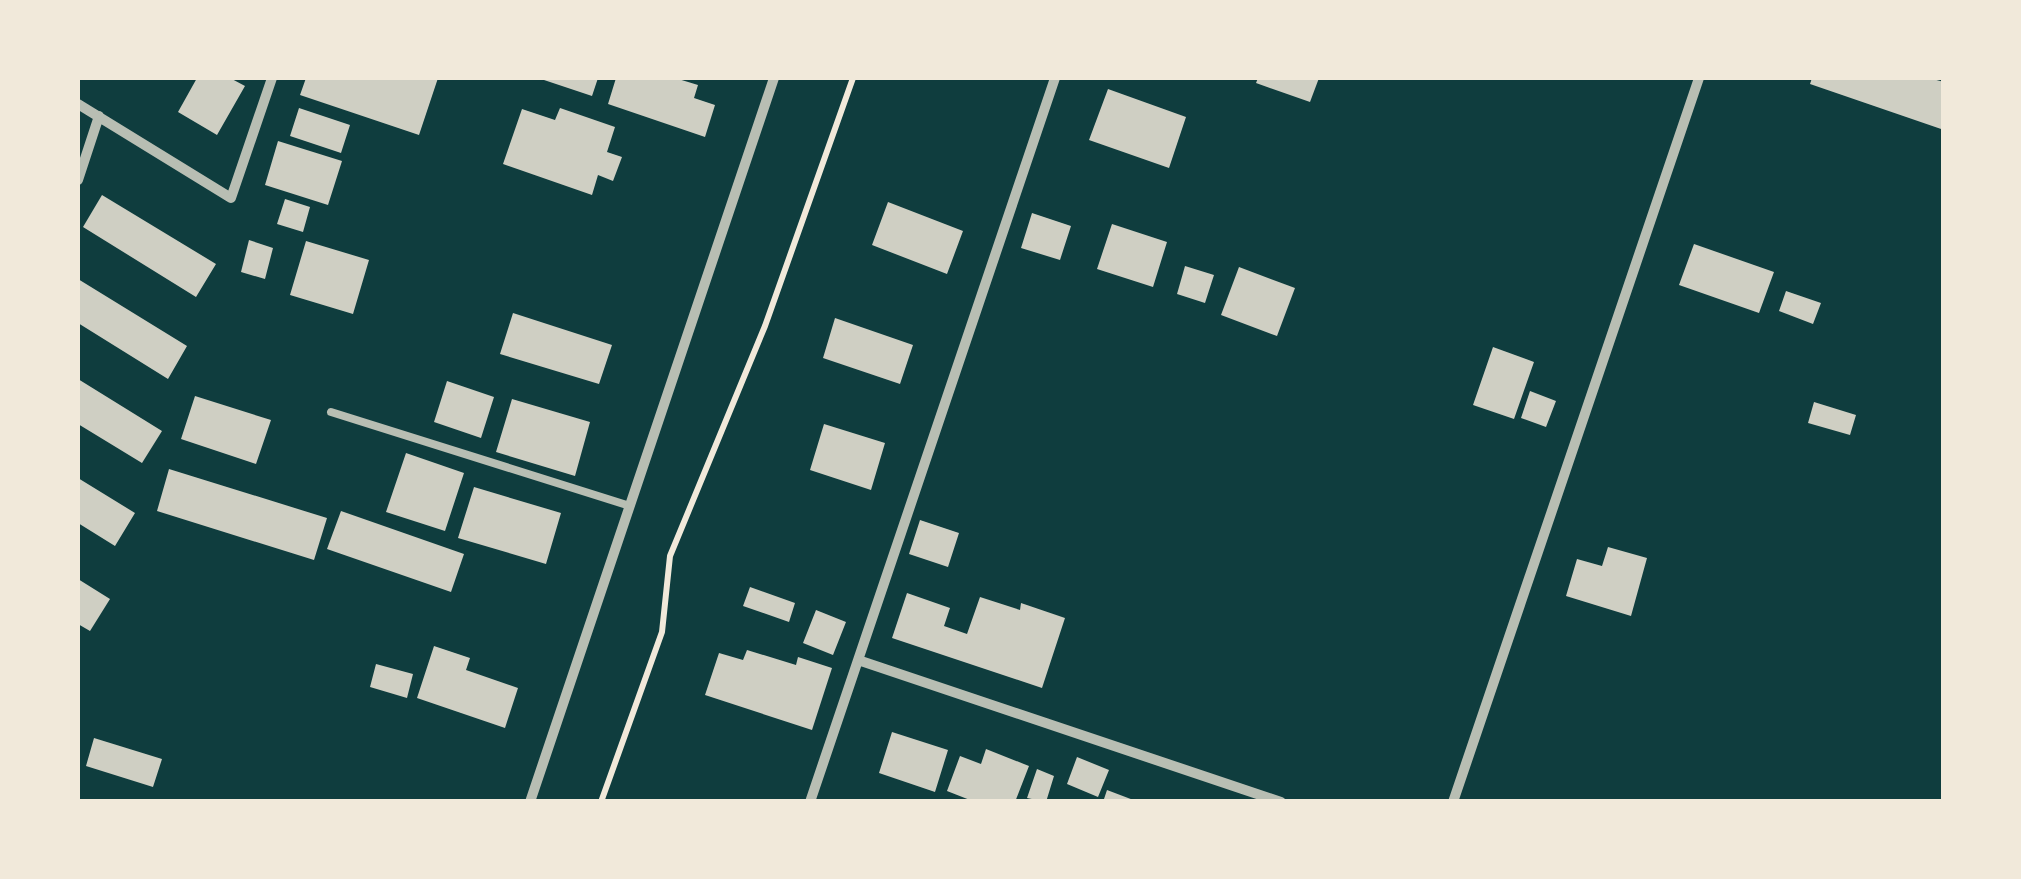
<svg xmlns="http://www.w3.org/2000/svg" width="2021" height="879" font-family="Spectral,serif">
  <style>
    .building { fill: #cfcfc3 }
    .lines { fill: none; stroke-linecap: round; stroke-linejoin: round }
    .path { stroke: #f1e9da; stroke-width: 6 }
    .service { stroke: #b8beb3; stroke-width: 8 }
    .minor { stroke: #b8beb3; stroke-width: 10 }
  </style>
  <rect width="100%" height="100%" fill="#0f3d3e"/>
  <path class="building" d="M 197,78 L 230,78 L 245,86 L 217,135 L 178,112 Z
    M 306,78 L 402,79 L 438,78 L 419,135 L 300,95 Z
    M 538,78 L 598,78 L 592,96 Z
    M 616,78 L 675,78 L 698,85 L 694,98 L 715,105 L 705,137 L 608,104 Z
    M 1258,78 L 1319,78 L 1310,102 L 1256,83 Z
    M 1812,78 L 1929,78 L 1944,82 L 1944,130 L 1810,84 Z
    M 1108,89 L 1186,117 L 1169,168 L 1089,140 Z
    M 299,108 L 350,125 L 341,153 L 290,136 Z
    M 560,108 L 615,127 L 607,152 L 622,157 L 613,181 L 598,175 L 592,195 L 503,164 L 522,109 L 555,120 Z
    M 278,141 L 342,161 L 328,205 L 265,185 Z
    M 102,195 L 216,264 L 196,297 L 83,227 Z
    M 285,199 L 310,207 L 303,232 L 277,224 Z
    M 888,202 L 963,231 L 947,274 L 872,245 Z
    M 1032,213 L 1071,226 L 1060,260 L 1021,248 Z
    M 1112,224 L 1167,242 L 1153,287 L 1097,269 Z
    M 249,240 L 273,248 L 265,279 L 241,272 Z
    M 306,241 L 369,260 L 353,314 L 290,295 Z
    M 1694,244 L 1774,272 L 1759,313 L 1679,285 Z
    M 1185,266 L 1214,275 L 1205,303 L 1177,294 Z
    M 1239,267 L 1295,288 L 1277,336 L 1221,315 Z
    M 78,279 L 187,346 L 168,379 L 78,323 Z
    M 1786,291 L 1821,303 L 1813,324 L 1779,311 Z
    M 513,313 L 612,345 L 599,384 L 500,354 Z
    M 835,318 L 913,345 L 900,384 L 823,358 Z
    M 1493,347 L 1534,362 L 1514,419 L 1473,405 Z
    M 78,379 L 162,431 L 142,463 L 78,424 Z
    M 447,381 L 494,397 L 481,438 L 434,422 Z
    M 1530,391 L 1556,401 L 1546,427 L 1521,418 Z
    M 195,396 L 271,420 L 256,464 L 181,439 Z
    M 512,399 L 590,422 L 575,476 L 496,452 Z
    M 1814,402 L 1856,415 L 1850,435 L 1808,423 Z
    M 824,424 L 885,443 L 871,490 L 810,470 Z
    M 406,453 L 464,473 L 445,531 L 386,512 Z
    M 169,469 L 327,518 L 314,560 L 157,511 Z
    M 78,478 L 135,513 L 115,546 L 78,523 Z
    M 474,487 L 561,513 L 546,564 L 458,538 Z
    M 341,511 L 464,554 L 451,592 L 327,549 Z
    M 920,520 L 959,533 L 948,567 L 909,554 Z
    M 1608,547 L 1647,558 L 1631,616 L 1566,596 L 1577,559 L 1602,566 Z
    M 78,579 L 110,599 L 90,631 L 78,624 Z
    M 750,587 L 795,603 L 789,622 L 743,606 Z
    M 907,593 L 950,608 L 944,626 L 967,634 L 980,597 L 1020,610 L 1021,603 L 1065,618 L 1042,688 L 892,638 Z
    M 816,610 L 846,622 L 833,655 L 803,643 Z
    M 434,646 L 470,658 L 466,670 L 518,688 L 505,728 L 417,698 Z
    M 747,650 L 796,665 L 798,657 L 832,668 L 812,730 L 705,695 L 719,653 L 743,660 Z
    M 376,664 L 413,674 L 407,698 L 370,687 Z
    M 892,732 L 948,750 L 935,792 L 879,773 Z
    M 94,738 L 162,759 L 153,787 L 86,766 Z
    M 986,749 L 1029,766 L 1015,802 L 975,802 L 947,791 L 960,756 L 981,764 Z
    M 1077,757 L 1109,770 L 1098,797 L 1067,784 Z
    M 1037,769 L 1054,776 L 1046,802 L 1027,798 Z
    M 1107,790 L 1136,801 L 1136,802 L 1103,802 Z"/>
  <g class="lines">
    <path class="path" d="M 601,802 L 662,632 L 670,556 L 765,326 L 853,78"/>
    <path class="service" d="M 331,412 L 630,506"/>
    <path class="minor" d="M 78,104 L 231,198 L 272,78
      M 78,180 L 99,116
      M 858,660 L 1281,802
      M 530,802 L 774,78
      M 810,802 L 1055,78
      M 1453,802 L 1699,78"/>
  </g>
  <rect width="2021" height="879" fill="none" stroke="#f1e9da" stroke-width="160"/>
</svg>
